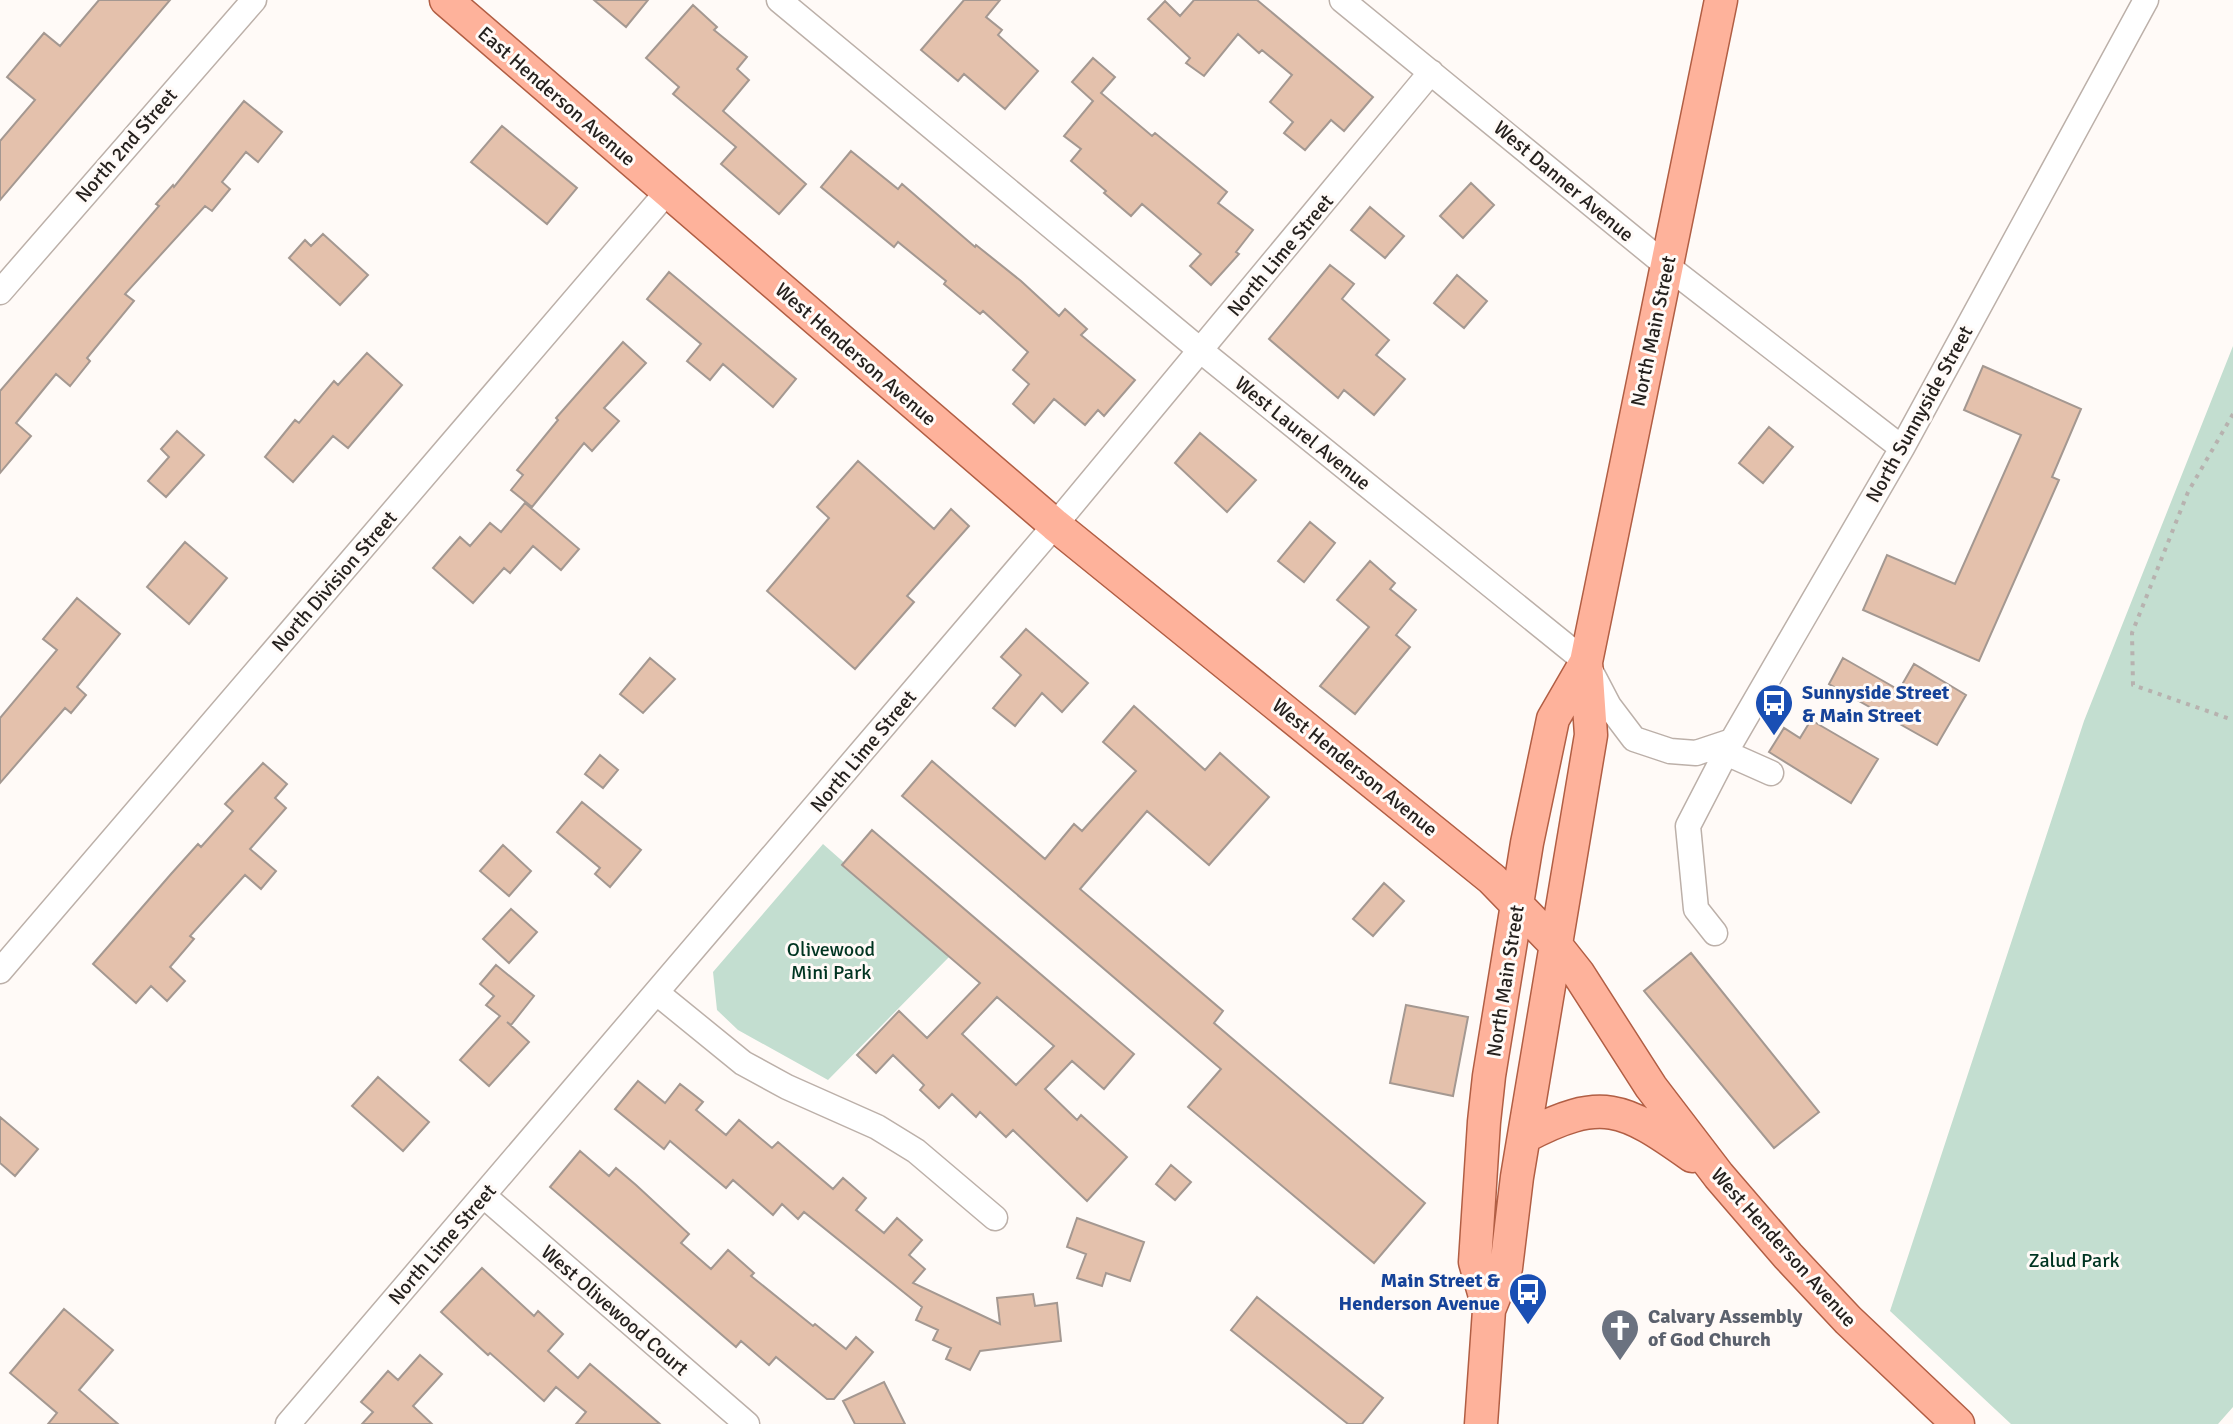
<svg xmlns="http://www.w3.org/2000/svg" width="2233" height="1424" font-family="Signika,sans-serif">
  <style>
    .green { fill: #c3ded0 }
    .building { fill: #e4c1ac; stroke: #a49891; stroke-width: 2; fill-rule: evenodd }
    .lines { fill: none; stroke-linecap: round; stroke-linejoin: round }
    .minor-casing { stroke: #bcb0a9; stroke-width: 27 }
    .major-casing { stroke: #b15e44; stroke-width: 35 }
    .path { stroke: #b7b2af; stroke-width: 4; stroke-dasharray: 4 6; stroke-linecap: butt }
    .minor { stroke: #fff; stroke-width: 24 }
    .major { stroke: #feb29b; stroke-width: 32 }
    .labels { text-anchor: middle; stroke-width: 6; stroke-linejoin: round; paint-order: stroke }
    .street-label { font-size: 20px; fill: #25211e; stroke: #fffaf7 }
    .transit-label { font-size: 20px; font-weight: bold; fill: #164399; stroke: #fffaf7; text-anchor: start }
    .park-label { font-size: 20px; fill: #003421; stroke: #fffaf7 }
    .worship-label { font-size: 20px; font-weight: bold; fill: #5b616d; stroke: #fffaf7; text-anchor: start }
  </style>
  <rect width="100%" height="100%" fill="#fffaf7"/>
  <path class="green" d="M 2233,346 L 2233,1407 L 2218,1424 L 2011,1424 L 1890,1311 L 2084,721 Z
    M 823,844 L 950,956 L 828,1080 L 738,1030 L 717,1010 L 713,972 Z"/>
  <path class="building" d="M 99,0 L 170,0 L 0,200 L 0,141 L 35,100 L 7,77 L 44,33 L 60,46 Z
    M 594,0 L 648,0 L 626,27 Z
    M 964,0 L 1000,0 L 986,17 L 1002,30 L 998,35 L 1038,71 L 1005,109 L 964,74 L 958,81 L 921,50 Z
    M 1194,0 L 1257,0 L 1373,97 L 1344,131 L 1331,120 L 1305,150 L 1284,133 L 1293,122 L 1270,102 L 1292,75 L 1262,50 L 1259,53 L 1238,34 L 1204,76 L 1186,63 L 1190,58 L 1148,19 L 1165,1 L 1180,16 Z
    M 693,5 L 717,27 L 714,30 L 747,57 L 737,69 L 749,80 L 723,111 L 806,184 L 779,214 L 721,164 L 736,147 L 673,94 L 679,87 L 646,58 Z
    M 1093,58 L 1115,77 L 1101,93 L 1152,136 L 1155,133 L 1227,192 L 1218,203 L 1253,230 L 1236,252 L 1239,254 L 1211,285 L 1190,266 L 1201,254 L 1142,204 L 1131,216 L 1104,193 L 1106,191 L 1071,161 L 1081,149 L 1064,136 L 1093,101 L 1072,82 Z
    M 244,101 L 282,132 L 258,162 L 246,152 L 222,182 L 230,189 L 212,211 L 205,206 L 125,294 L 134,301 L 87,358 L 90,361 L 70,386 L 56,374 L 16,423 L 31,436 L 0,473 L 0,391 L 159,206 L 156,204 L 173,185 L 174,187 Z
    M 502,126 L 577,188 L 547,224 L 471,162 Z
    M 851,151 L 898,189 L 902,184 L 975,247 L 976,245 L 1021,281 L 1059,316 L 1065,309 L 1087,329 L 1081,335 L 1135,380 L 1104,416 L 1098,410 L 1085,425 L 1054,399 L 1034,423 L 1013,404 L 1029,384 L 1013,370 L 1028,352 L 983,311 L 980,314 L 944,284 L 946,281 L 898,242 L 894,247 L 821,187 Z
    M 1471,183 L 1494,205 L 1463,238 L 1440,216 Z
    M 1370,207 L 1404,236 L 1385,258 L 1351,230 Z
    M 323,234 L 368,275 L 340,305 L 289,258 L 305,240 L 311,246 Z
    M 1330,265 L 1354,284 L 1342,299 L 1389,340 L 1376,355 L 1405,379 L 1374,415 L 1344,390 L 1338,398 L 1269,339 Z
    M 669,272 L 796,379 L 773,407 L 723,364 L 710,380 L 687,361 L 701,344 L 647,299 Z
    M 1457,275 L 1487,301 L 1464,328 L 1434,303 Z
    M 623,342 L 646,363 L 604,408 L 619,421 L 592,451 L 584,443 L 532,507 L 511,490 L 523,475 L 517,470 L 558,420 L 556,418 Z
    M 367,353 L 402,385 L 348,448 L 333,436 L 293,482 L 265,457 L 295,420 L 299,423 L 334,381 L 338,385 Z
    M 1983,366 L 2081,409 L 2052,477 L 2059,480 L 1979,661 L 1863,610 L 1887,555 L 1955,584 L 2021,435 L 1964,410 Z
    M 1769,427 L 1793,447 L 1763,483 L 1739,463 Z
    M 177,431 L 204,455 L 166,497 L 148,481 L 169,457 L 161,449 Z
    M 1200,433 L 1256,480 L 1227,512 L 1175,463 Z
    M 858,461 L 934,529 L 951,509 L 969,526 L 907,596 L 914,602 L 855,669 L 767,591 L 829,518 L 817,507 Z
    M 525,503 L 579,549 L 561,570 L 533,546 L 510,573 L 504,568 L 473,603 L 433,568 L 460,537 L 470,546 L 490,523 L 501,532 Z
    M 1310,522 L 1335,543 L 1304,582 L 1278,561 Z
    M 185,542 L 227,578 L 189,624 L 147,587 Z
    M 1370,561 L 1395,583 L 1390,589 L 1416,610 L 1396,635 L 1410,647 L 1355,714 L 1320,686 L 1369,627 L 1337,600 Z
    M 77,598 L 120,634 L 77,687 L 86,695 L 71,713 L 65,708 L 0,783 L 0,718 L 57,650 L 43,639 Z
    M 1026,629 L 1088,683 L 1062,712 L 1042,693 L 1015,726 L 993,708 L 1021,675 L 1001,657 Z
    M 650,658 L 675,679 L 643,713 L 620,694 Z
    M 1843,658 L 1899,690 L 1914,664 L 1966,695 L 1937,745 L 1829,684 Z
    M 1134,706 L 1205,770 L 1220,753 L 1269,797 L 1209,865 L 1147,811 L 1080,889 L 1223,1011 L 1214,1023 L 1425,1203 L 1374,1263 L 1188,1107 L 1221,1069 L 902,796 L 932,761 L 1045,859 L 1074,824 L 1082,831 L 1136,771 L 1103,742 Z
    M 1811,720 L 1878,759 L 1851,803 L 1769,752 L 1784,728 L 1800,738 Z
    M 600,755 L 618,770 L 603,788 L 585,774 Z
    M 263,763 L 287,784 L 275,798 L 286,808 L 250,849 L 276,871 L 261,889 L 245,875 L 190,936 L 194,939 L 170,967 L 185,981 L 167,1001 L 151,986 L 136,1003 L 93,964 L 171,874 L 198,844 L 201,847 L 233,811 L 225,804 Z
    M 582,802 L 641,850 L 610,887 L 595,874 L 600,868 L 557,832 Z
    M 872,830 L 1134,1054 L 1104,1089 L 1072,1061 L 1045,1089 L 1077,1120 L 1081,1115 L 1127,1157 L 1087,1201 L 1013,1130 L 1006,1137 L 980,1112 L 976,1117 L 952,1094 L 939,1108 L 920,1090 L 924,1085 L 893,1055 L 876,1073 L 857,1055 L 899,1011 L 927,1038 L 980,983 L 842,865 ZM 997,997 L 1054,1046 L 1016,1085 L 962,1034 Z
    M 503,845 L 531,871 L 509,896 L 480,871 Z
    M 1384,883 L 1404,901 L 1373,936 L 1353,919 Z
    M 511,909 L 537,932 L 509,963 L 483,939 Z
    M 1691,953 L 1819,1112 L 1774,1148 L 1644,991 Z
    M 496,965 L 534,996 L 511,1025 L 507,1022 L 529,1042 L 489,1086 L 460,1060 L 500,1016 L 486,1005 L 494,996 L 480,984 Z
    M 1406,1005 L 1468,1017 L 1453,1096 L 1390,1083 Z
    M 378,1077 L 429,1122 L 403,1151 L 352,1106 Z
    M 638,1081 L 665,1103 L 680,1084 L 703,1102 L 696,1110 L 726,1135 L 739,1120 L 772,1148 L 778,1142 L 833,1189 L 843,1178 L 866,1198 L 856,1210 L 884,1233 L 897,1218 L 922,1240 L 909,1255 L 925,1269 L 913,1283 L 1000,1324 L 997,1298 L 1033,1294 L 1035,1306 L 1057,1303 L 1061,1341 L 980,1351 L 970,1370 L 946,1359 L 951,1348 L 933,1340 L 938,1330 L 916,1320 L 922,1307 L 804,1212 L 798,1219 L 782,1204 L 773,1215 L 733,1180 L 726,1188 L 670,1141 L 664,1149 L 615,1109 Z
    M 0,1117 L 38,1149 L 15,1176 L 0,1163 Z
    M 580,1151 L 609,1176 L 616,1168 L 636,1185 L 689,1234 L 681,1243 L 711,1269 L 728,1250 L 754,1273 L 751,1276 L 813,1326 L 815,1324 L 846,1349 L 856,1337 L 873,1352 L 834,1399 L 827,1399 L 776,1357 L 769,1365 L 741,1341 L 736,1347 L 550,1187 Z
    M 1171,1165 L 1191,1182 L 1175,1200 L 1156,1184 Z
    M 1077,1218 L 1144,1242 L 1130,1281 L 1106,1273 L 1102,1286 L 1077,1278 L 1086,1254 L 1067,1247 Z
    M 482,1268 L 534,1316 L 538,1311 L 563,1334 L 548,1351 L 578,1378 L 590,1364 L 660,1424 L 576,1424 L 586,1412 L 556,1387 L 544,1401 L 490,1353 L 488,1355 L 441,1312 Z
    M 1257,1297 L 1383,1398 L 1362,1424 L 1348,1424 L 1231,1330 Z
    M 64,1309 L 113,1350 L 79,1390 L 118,1424 L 48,1424 L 57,1413 L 10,1373 Z
    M 420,1355 L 442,1374 L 413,1406 L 432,1424 L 362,1424 L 373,1412 L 361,1402 L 388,1371 L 398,1380 Z
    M 884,1382 L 905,1424 L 855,1424 L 843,1401 Z"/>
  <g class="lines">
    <g class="minor-casing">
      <path id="minor" d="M 779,0 L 1200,350 L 1586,662 L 1609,706 L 1634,739 L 1670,751 L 1696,753 L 1732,741
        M 1342,0 L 1667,266 L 1902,448
        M 0,292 L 254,0
        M 1726,753 L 1771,773
        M 1715,933 L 1696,909 L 1688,826 L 1732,741 L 1902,448 L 2146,0
        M 0,971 L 667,192
        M 657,993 L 743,1063 L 787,1087 L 877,1127 L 916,1151 L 995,1218
        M 484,1196 L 747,1424
        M 288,1424 L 1055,525 L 1431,72"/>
    </g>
    <g class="major-casing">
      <path id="major" d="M 446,0 L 1055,525 L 1492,879 L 1555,944 L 1578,973 L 1651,1087 L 1719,1176 L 1788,1256 L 1848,1320 L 1958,1424
        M 1524,1137 C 1602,1096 1623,1107 1692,1156
        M 1489,1310 L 1475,1262 L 1484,1122 L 1489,1076 L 1527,843 L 1553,719 L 1586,662
        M 1481,1424 L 1489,1310 L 1506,1268 L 1517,1177 L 1591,735 L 1586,662 L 1721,0"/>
    </g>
    <path class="path" d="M 2233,414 L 2188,492 L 2132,633 L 2133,685 L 2233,720"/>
    <use href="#minor" class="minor"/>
    <use href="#major" class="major"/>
  </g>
  <defs>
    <g id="bus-pin" transform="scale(2)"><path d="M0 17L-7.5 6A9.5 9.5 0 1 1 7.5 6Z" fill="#1a4fb4" stroke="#fffaf7"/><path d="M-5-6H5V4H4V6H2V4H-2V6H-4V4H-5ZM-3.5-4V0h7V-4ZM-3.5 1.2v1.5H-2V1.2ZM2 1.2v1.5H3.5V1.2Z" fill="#fff"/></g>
    <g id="church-pin" transform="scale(2)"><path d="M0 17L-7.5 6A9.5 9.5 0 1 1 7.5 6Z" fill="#6b7280" stroke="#fffaf7"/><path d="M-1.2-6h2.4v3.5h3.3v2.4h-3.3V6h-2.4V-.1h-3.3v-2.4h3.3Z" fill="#fff"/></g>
  </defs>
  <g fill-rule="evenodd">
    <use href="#bus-pin" x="1774" y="703"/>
    <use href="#bus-pin" x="1528" y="1292"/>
    <use href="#church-pin" x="1620" y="1328"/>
  </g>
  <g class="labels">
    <g class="street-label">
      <text transform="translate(557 96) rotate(41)" y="7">East Henderson Avenue</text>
      <text transform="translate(126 145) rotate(-49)" y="7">North 2nd Street</text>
      <text transform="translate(1564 181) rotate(40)" y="7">West Danner Avenue</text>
      <text transform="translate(1280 255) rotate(-50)" y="7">North Lime Street</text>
      <text transform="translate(1653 331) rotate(-78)" y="7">North Main Street</text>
      <text transform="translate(856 354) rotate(41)" y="7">West Henderson Avenue</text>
      <text transform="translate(1919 414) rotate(-61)" y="7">North Sunnyside Street</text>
      <text transform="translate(1303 433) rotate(39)" y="7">West Laurel Avenue</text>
      <text transform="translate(334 581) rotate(-49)" y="7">North Division Street</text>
      <text transform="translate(863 751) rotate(-50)" y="7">North Lime Street</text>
      <text transform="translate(1355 767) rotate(39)" y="7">West Henderson Avenue</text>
      <text transform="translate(1505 981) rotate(-81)" y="7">North Main Street</text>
      <text transform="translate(442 1244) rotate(-49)" y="7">North Lime Street</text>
      <text transform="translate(1784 1247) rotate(48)" y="7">West Henderson Avenue</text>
      <text transform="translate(615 1310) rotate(41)" y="7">West Olivewood Court</text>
    </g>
    <g class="transit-label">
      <text x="1802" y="699">Sunnyside Street<tspan x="1802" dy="23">&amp; Main Street</tspan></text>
      <text x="1500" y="1287" text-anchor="end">Main Street &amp;<tspan x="1500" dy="23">Henderson Avenue</tspan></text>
    </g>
    <g class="park-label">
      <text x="831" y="956">Olivewood<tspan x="831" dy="23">Mini Park</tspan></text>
      <text x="2074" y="1267">Zalud Park</text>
    </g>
    <g class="worship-label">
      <text x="1648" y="1323">Calvary Assembly<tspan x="1648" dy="23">of God Church</tspan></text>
    </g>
  </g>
</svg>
